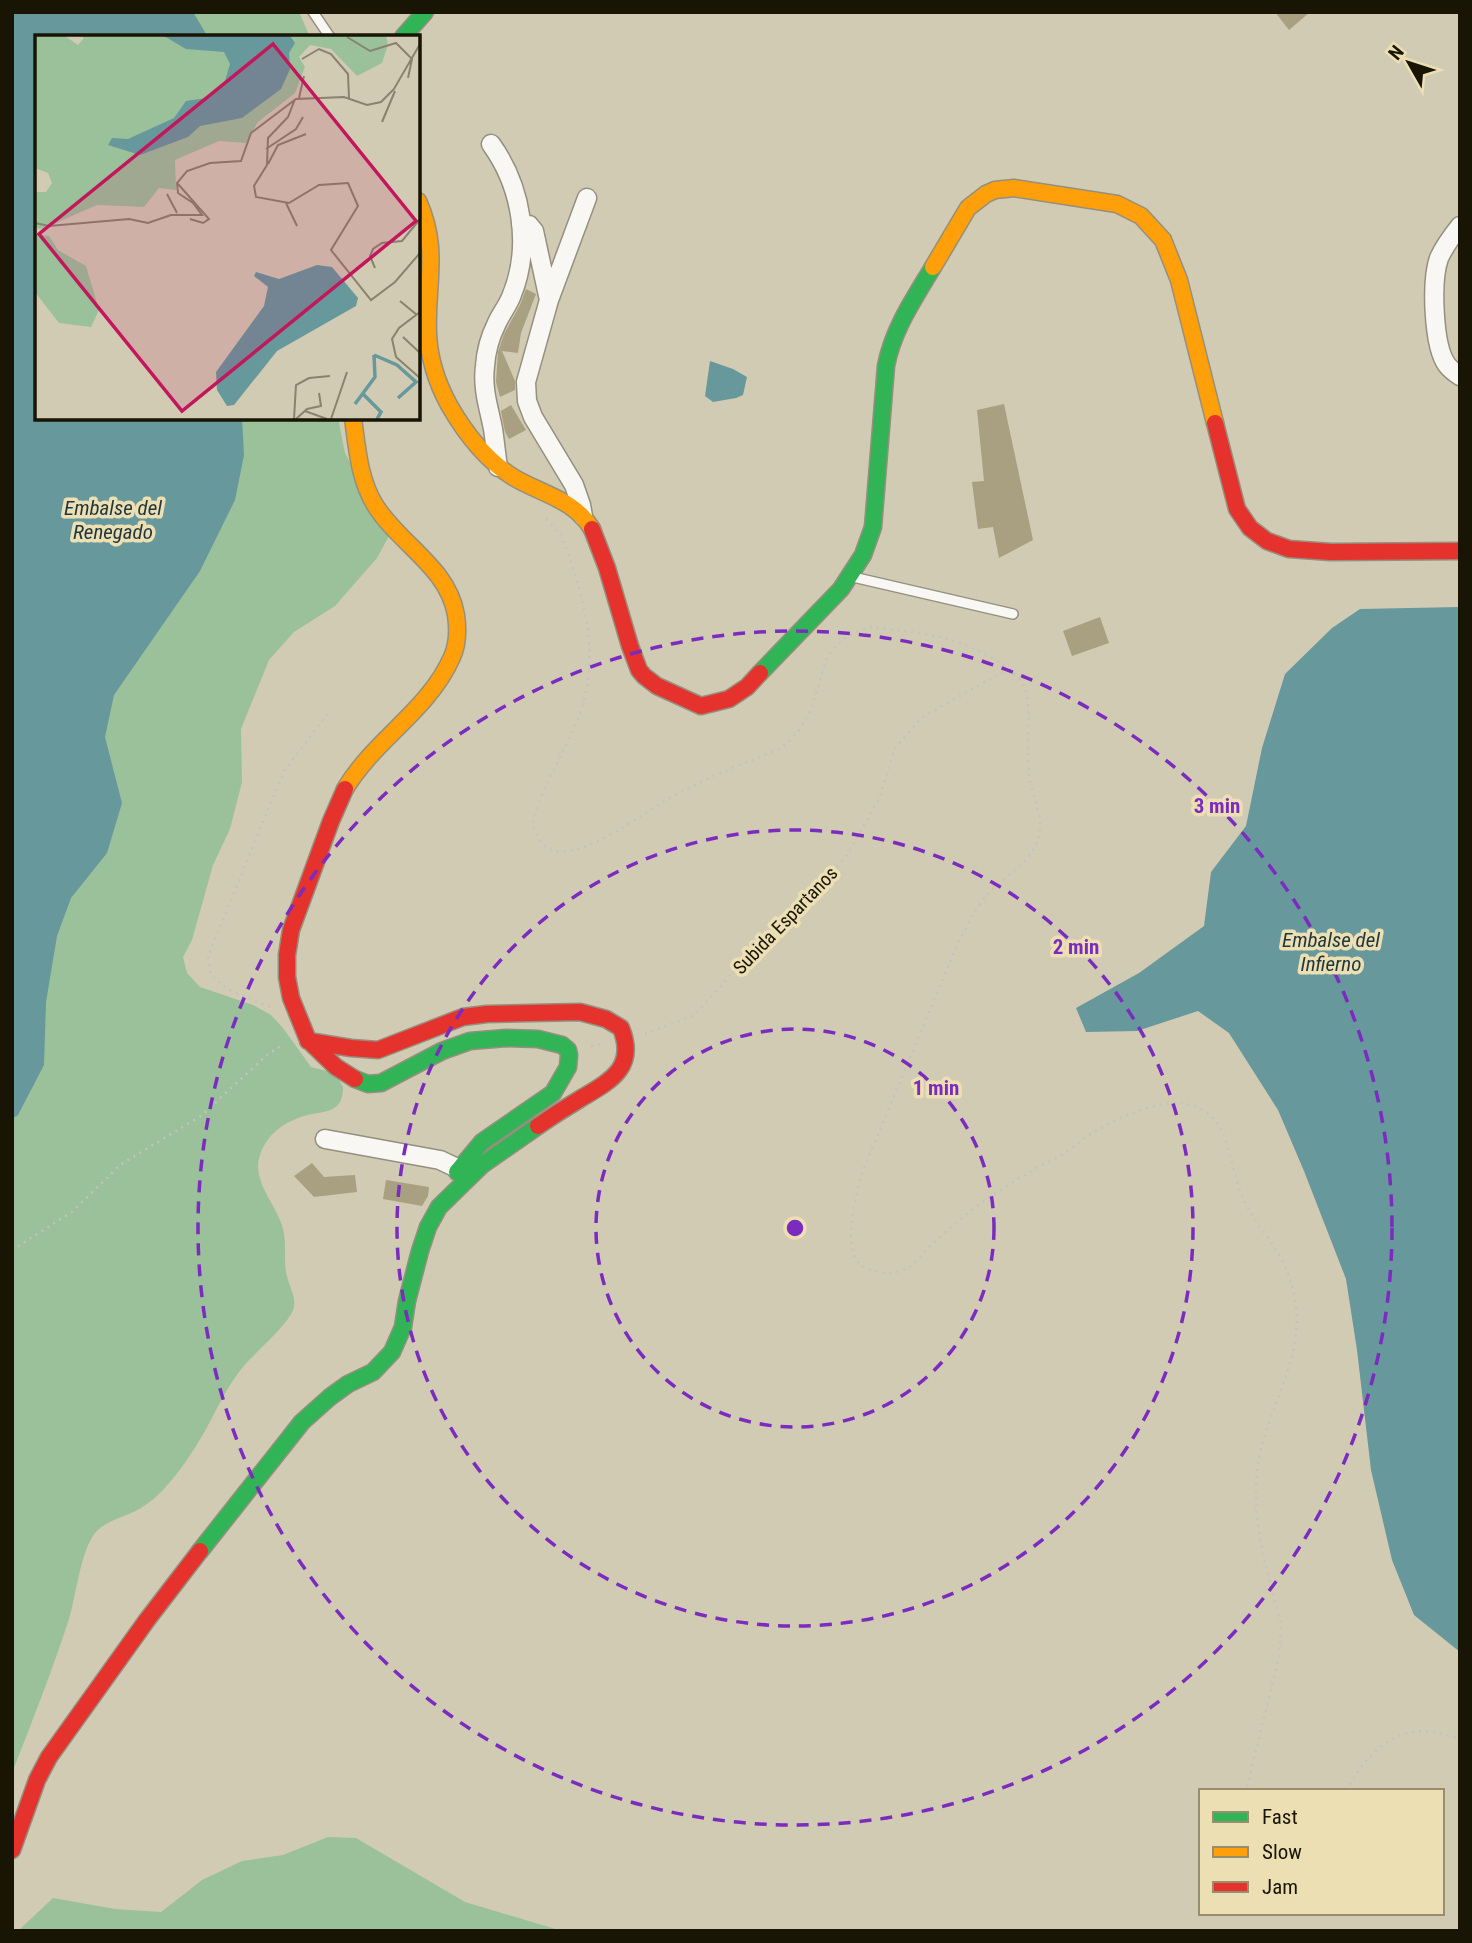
<svg xmlns="http://www.w3.org/2000/svg" width="1472" height="1943" font-family="'Roboto Condensed',sans-serif">
  <style>
    .green { fill: #9ac19a }
    .water { fill: #66989c }
    .building { fill: #a8a080 }
    .lines { fill: none; stroke-linecap: round; stroke-linejoin: round }
    .lane-casing { stroke: #948f7e; stroke-width: 12 }
    .street-casing { stroke: #948f7e; stroke-width: 21 }
    .fast-casing { stroke: #948f7e; stroke-width: 19 }
    .slow-casing { stroke: #948f7e; stroke-width: 19 }
    .jam-casing { stroke: #948f7e; stroke-width: 19 }
    .path { stroke: #c4c2bc; stroke-width: 2.5; stroke-dasharray: 2 5; stroke-linecap: butt }
    .lane { stroke: #f8f7f4; stroke-width: 9 }
    .street { stroke: #f8f7f4; stroke-width: 18 }
    .fast { stroke: #30b455; stroke-width: 16 }
    .slow { stroke: #ff9f0a; stroke-width: 16 }
    .jam { stroke: #e5322d; stroke-width: 16 }
    .ring { fill: none; stroke: #7b2cbf; stroke-width: 3.5; stroke-dasharray: 12 9 }
    .labels { text-anchor: middle; stroke-width: 7; stroke-linejoin: round; paint-order: stroke }
    .street-label { font-size: 19px; fill: #191505; stroke: #ecdfb4 }
    .water-label { font-size: 21px; font-style: italic; fill: #1e363c; stroke: #ecdfb4 }
    .inset-river { fill: none; stroke: #66989c; stroke-width: 3.5 }
    .inset-road { fill: none; stroke: #88826e; stroke-width: 2 }
    .view { fill: #c2185b; fill-opacity: 0.15; stroke: #c2185b; stroke-width: 3.5 }
    .inset-edge { fill: none; stroke: #191505; stroke-width: 3.5 }
    .centre { fill: #7b2cbf; stroke: #ecdfb4; stroke-width: 3.5 }
    .ring-label { font-size: 21px; text-anchor: middle; font-weight: bold; fill: #7b2cbf; stroke: #ecdfb4; stroke-width: 7; stroke-linejoin: round; paint-order: stroke }
  </style>
  <rect width="100%" height="100%" fill="#d2cbb4"/>
  <path class="green" d="M 12,12 L 299,12 L 310,37 L 37,37 L 37,418 L 338,418 L 345,453 L 389,536 L 377,558 L 335,606 L 294,632 L 269,660 L 241,729 L 242,782 L 230,829 L 213,865 L 192,940 L 183,957 L 187,973 L 200,987 L 253,1005 L 271,1015 L 283,1028 L 311,1067 L 335,1073 L 343,1087 C 343,1092 342,1099 340,1102 C 334,1112 322,1112 312,1114 C 289,1119 268,1131 260,1155 C 251,1182 277,1204 283,1229 C 287,1244 283,1261 287,1276 C 289,1286 296,1297 294,1307 C 291,1323 254,1353 243,1367 C 227,1386 217,1409 205,1431 C 193,1452 179,1473 162,1491 C 156,1497 149,1503 141,1508 C 128,1516 106,1520 95,1533 C 81,1550 76,1596 69,1619 C 52,1671 32,1722 12,1773 Z
    M 328,1837 L 356,1838 L 465,1902 L 562,1931 L 18,1931 L 53,1898 L 115,1909 L 161,1912 L 202,1880 L 242,1861 L 283,1855 Z"/>
  <path class="water" d="M 12,12 L 193,12 L 208,37 L 37,37 L 37,418 L 242,418 L 244,455 L 235,500 L 200,571 L 114,695 L 105,737 L 122,803 L 107,853 L 71,898 L 57,936 L 46,1002 L 44,1065 L 18,1115 L 12,1119 Z
    M 710,361 L 733,369 L 747,377 L 743,395 L 736,398 L 713,402 L 705,396 Z
    M 1460,607 L 1460,1652 L 1414,1615 L 1392,1560 L 1371,1470 L 1357,1350 L 1346,1279 L 1304,1171 L 1278,1110 L 1229,1033 L 1198,1011 L 1137,1031 L 1086,1032 L 1076,1008 L 1139,973 L 1204,926 L 1211,872 L 1246,826 L 1262,748 L 1285,674 L 1332,628 L 1360,609 Z"/>
  <path class="building" d="M 1275,12 L 1310,12 L 1289,30 Z
    M 526,289 L 536,294 L 521,333 L 518,353 L 502,351 L 515,381 L 515,390 L 500,397 L 496,382 L 498,352 L 504,334 L 520,305 Z
    M 1004,404 L 1033,540 L 999,558 L 993,527 L 978,529 L 972,482 L 984,481 L 977,410 Z
    M 511,405 L 526,430 L 509,439 L 505,432 L 501,411 Z
    M 1100,617 L 1109,643 L 1072,656 L 1063,631 Z
    M 312,1163 L 324,1177 L 355,1175 L 357,1192 L 314,1197 L 294,1176 Z
    M 386,1180 L 429,1187 L 428,1196 L 422,1206 L 383,1199 Z"/>
  <g class="lines">
    <g class="lane-casing">
      <path id="lane" d="M 313,12 L 330,37
        M 853,577 L 1013,614"/>
    </g>
    <g class="street-casing">
      <path id="street" d="M 491,144 C 522,187 532,247 511,297 C 507,307 500,315 496,325 C 490,337 486,352 485,366 C 482,389 489,408 493,429 C 495,442 496,454 498,467
        M 521,225 L 529,225 L 534,231 L 549,300
        M 1460,226 C 1452,236 1444,247 1439,258 C 1431,281 1433,346 1447,365 C 1451,370 1455,373 1460,376
        M 583,516 L 581,505 L 574,485 L 533,417 L 527,401 L 526,382 L 549,300 L 587,198
        M 325,1139 L 440,1160 L 459,1169"/>
    </g>
    <g class="fast-casing">
      <path id="fast" d="M 403,37 L 425,12
        M 760,673 L 841,589 L 863,555 L 873,527 L 886,366 C 893,329 914,299 933,267
        M 355,1079 L 368,1084 L 381,1083 L 442,1051 L 470,1041 L 506,1038 L 538,1039 L 562,1045 L 568,1050 L 569,1055 L 568,1067 L 553,1093 L 482,1142 L 457,1172
        M 200,1551 L 302,1422 L 330,1397 L 348,1384 L 373,1372 L 392,1352 L 403,1327 L 407,1301 L 420,1251 L 428,1227 L 439,1207 L 482,1165 L 538,1126"/>
    </g>
    <g class="slow-casing">
      <path id="slow" d="M 418,201 C 440,249 426,284 428,333 C 429,359 437,383 449,405 C 465,433 486,460 513,477 C 541,494 574,499 592,529
        M 933,267 L 968,208 L 986,194 L 995,190 L 1014,188 L 1117,204 L 1141,216 L 1163,240 L 1179,280 L 1215,423
        M 345,789 C 374,740 429,710 452,657 C 458,644 458,629 456,615 C 448,567 399,544 375,505 C 359,479 357,447 353,418"/>
    </g>
    <g class="jam-casing">
      <path id="jam" d="M 1215,423 L 1237,509 L 1250,528 L 1267,541 L 1289,549 L 1331,552 L 1460,551
        M 592,529 L 607,568 L 630,646 L 639,670 L 644,676 L 657,686 L 701,706 L 729,699 L 747,687 L 760,673
        M 345,789 L 331,821 L 291,930 L 287,955 L 287,977 L 291,998 L 308,1040 L 336,1067 L 355,1079
        M 308,1041 L 351,1048 L 378,1050 L 463,1017 L 487,1014 L 580,1012 L 606,1019 L 621,1028 C 637,1068 610,1081 580,1099 C 565,1108 551,1117 538,1126
        M 12,1850 L 37,1780 L 49,1757 L 147,1620 L 200,1551"/>
    </g>
    <path class="path" d="M 546,519 C 563,533 569,555 575,575 C 590,620 596,668 580,713 C 567,748 546,780 534,816 C 532,826 534,832 540,841 C 562,872 626,825 649,811 C 663,801 679,793 695,785 C 722,771 751,761 779,749 C 811,728 815,695 826,660 C 836,642 851,632 871,627 C 894,630 918,632 940,637 C 963,642 1017,665 1025,689 C 1032,709 1026,750 1029,774 C 1032,799 1048,822 1035,847 C 1025,866 1004,876 990,892 C 974,909 964,931 954,952 L 862,1173 C 856,1195 841,1248 861,1265 C 864,1268 871,1270 875,1271 C 885,1274 896,1273 906,1269 C 915,1265 922,1254 929,1247 C 938,1239 947,1230 956,1223 C 979,1203 1004,1187 1030,1172 C 1039,1166 1049,1162 1058,1157 C 1072,1149 1084,1138 1097,1130 C 1123,1115 1168,1095 1197,1107 C 1229,1121 1229,1160 1239,1188 C 1246,1209 1259,1225 1271,1242 C 1285,1261 1293,1283 1296,1306 C 1302,1358 1271,1404 1260,1453 C 1248,1512 1266,1568 1281,1624 L 1279,1657 L 1246,1791
      M 270,1007 L 227,989 L 211,975 L 208,956 L 284,771 L 328,713
      M 645,1034 L 695,1015 L 752,951 L 786,924 L 847,855 L 879,799 L 895,748 L 921,718 L 1008,669
      M 591,1046 L 605,1043
      M 12,1250 L 72,1212 L 120,1165 L 201,1116 L 268,1054 L 284,1044
      M 1347,1791 C 1360,1762 1387,1732 1422,1731 C 1433,1731 1449,1736 1460,1739"/>
    <use href="#lane" class="lane"/>
    <use href="#street" class="street"/>
    <use href="#fast" class="fast"/>
    <use href="#slow" class="slow"/>
    <use href="#jam" class="jam"/>
  </g>
  <g class="ring">
    <circle cx="795" cy="1228" r="199"/>
    <circle cx="795" cy="1228" r="398"/>
    <circle cx="795" cy="1228" r="597"/>
  </g>
  <g class="labels">
    <g class="street-label">
      <text transform="translate(785 920) rotate(-46)" y="7">Subida Espartanos</text>
    </g>
    <g class="water-label">
      <text x="113" y="515">Embalse del<tspan x="113" dy="24">Renegado</tspan></text>
      <text x="1331" y="947">Embalse del<tspan x="1331" dy="24">Infierno</tspan></text>
    </g>
  </g>
  <g transform="translate(35 35)">
    <rect width="385" height="385" fill="#d2cbb4"/>
    <path d="M 0,1 L 30,1 L 43,10 L 49,3 L 45,1 L 351,1 L 353,10 L 347,28 L 322,41 L 296,14 L 275,10 L 264,22 L 270,32 L 260,58 L 223,87 L 211,108 L 184,106 L 140,125 L 141,155 L 124,153 L 109,172 L 62,170 L 7,194 L 0,193 L 0,157 L 11,157 L 17,148 L 13,138 L 0,133 ZM 0,199 L 14,201 L 23,215 L 51,231 L 64,275 L 56,292 L 24,288 L 0,257 Z" fill="#9ac19a"/>
    <path d="M 129,1 L 255,1 L 260,8 L 254,18 L 255,34 L 246,54 L 207,83 L 165,91 L 153,102 L 105,120 L 73,110 L 77,103 L 93,104 L 139,83 L 151,66 L 172,63 L 190,46 L 195,29 L 189,17 L 151,14 ZM 282,230 L 297,232 L 323,263 L 321,271 L 242,316 L 199,370 L 192,371 L 182,355 L 181,337 L 229,271 L 233,252 L 219,241 L 221,237 L 244,244 Z" fill="#66989c"/>
    <path class="inset-river" d="M 339,320 L 362,330 L 381,347 L 363,363M 328,359 L 346,377 L 342,384M 320,369 L 340,342 L 339,320"/>
    <path class="inset-road" d="M 312,2 L 335,16 L 361,8 L 377,24 L 373,43M 267,24 L 284,14 L 296,19 L 313,39 L 314,63M 264,63 L 269,41M 260,64 L 253,82 L 233,103 L 232,130 L 219,151 L 221,162 L 254,168 L 284,150 L 313,148 L 323,171 L 296,215 L 336,265 L 360,247 L 385,218M 347,87 L 360,56M 231,114 L 261,94 L 268,82M 233,129 L 243,110 L 271,99M 143,149 L 174,184 L 168,188 L 155,184M 132,159 L 142,178M 251,168 L 262,191M 135,180 L 167,180 L 158,168 L 143,158 L 142,148 L 152,136 L 175,128 L 206,126 L 216,98 L 261,64 L 309,62 L 332,70 L 346,67 L 359,54 L 385,9M 0,188 L 14,191 L 94,184 L 113,188 L 136,180M 340,233 L 335,221 L 338,214 L 347,208 L 367,206 L 385,184M 365,266 L 382,280M 385,277 L 364,293 L 357,304 L 361,322 L 385,343M 368,302 L 385,318M 270,376 L 292,384M 259,384 L 261,350 L 274,343 L 295,341M 261,384 L 272,374 L 286,371 L 284,358M 296,384 L 312,337"/>
    <path class="view" d="M 238,9 L 381,186 L 147,376 L 4,199 Z"/>
    <rect width="385" height="385" class="inset-edge"/>
  </g>
  <circle cx="795" cy="1228" r="10" class="centre"/>
  <g class="ring-label">
    <text x="1217" y="813">3 min</text>
    <text x="1076" y="954">2 min</text>
    <text x="936" y="1095">1 min</text>
  </g>
  <rect width="1472" height="1943" fill="none" stroke="#191505" stroke-width="28"/>
  <rect x="1199" y="1789" width="245" height="126" fill="#ecdfb4" stroke="#988e6e" stroke-width="2"/>
  <rect x="1213" y="1812" width="35" height="10" fill="#30b455" stroke="#988e6e" stroke-width="2"/>
  <text x="1262" y="1824" font-size="21" fill="#191505">Fast</text>
  <rect x="1213" y="1847" width="35" height="10" fill="#ff9f0a" stroke="#988e6e" stroke-width="2"/>
  <text x="1262" y="1859" font-size="21" fill="#191505">Slow</text>
  <rect x="1213" y="1882" width="35" height="10" fill="#e5322d" stroke="#988e6e" stroke-width="2"/>
  <text x="1262" y="1894" font-size="21" fill="#191505">Jam</text>
  <g transform="translate(1409 63) rotate(309)" stroke="#ecdfb4" stroke-width="5" paint-order="stroke">
  <path d="M0-5L12 26L0 18L-12 26Z" fill="#191505"/>
  <text y="-10" font-size="19" font-weight="bold" text-anchor="middle" fill="#191505">N</text>
  </g>
</svg>
